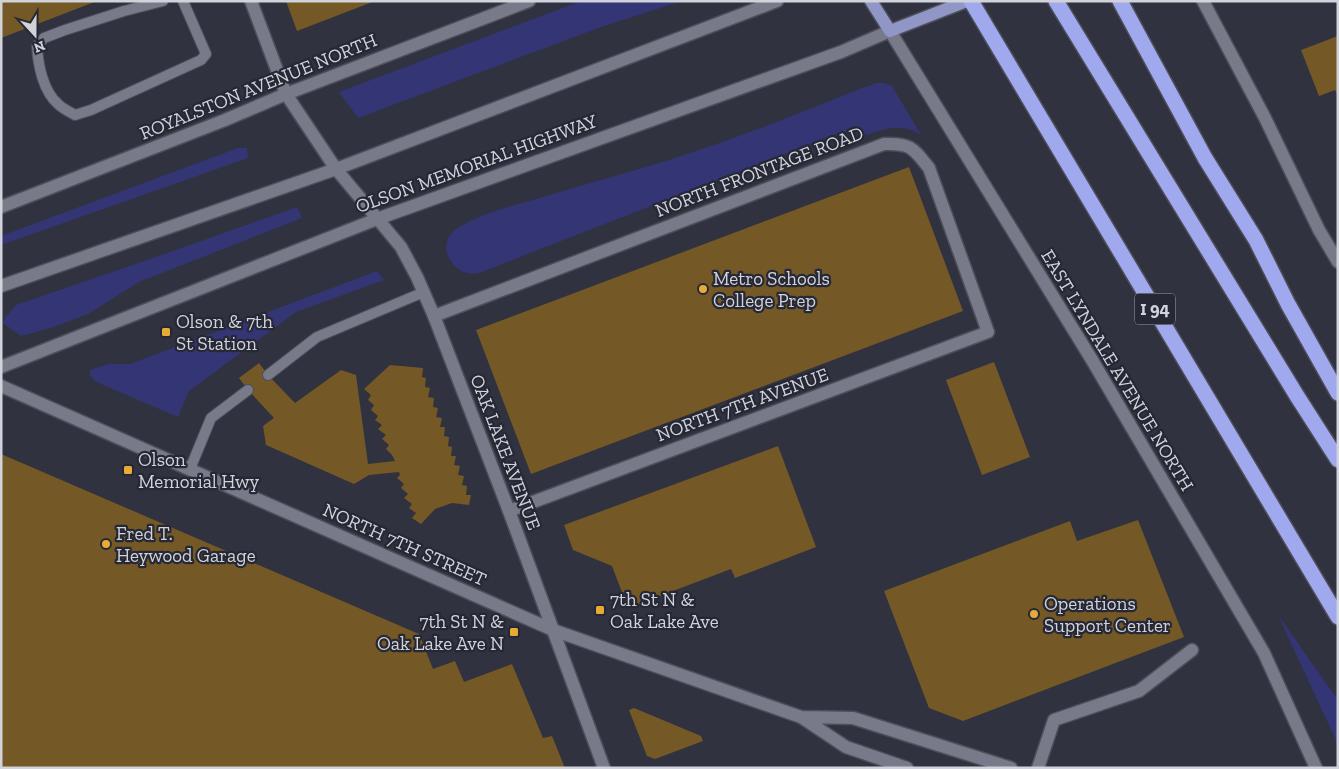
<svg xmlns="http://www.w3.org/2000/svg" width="1339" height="769" font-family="'Zilla Slab',serif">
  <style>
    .green { fill: #343575 }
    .building { fill: #745825 }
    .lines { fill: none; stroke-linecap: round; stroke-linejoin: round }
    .lane-casing { stroke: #4d4e59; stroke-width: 12 }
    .street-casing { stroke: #4d4e59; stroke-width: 15 }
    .secondary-casing { stroke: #4d4e59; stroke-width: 15 }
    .primary-casing { stroke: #4d4e59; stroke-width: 15 }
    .highway-casing { stroke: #4d4e59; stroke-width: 18 }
    .lane { stroke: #787a8a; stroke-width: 10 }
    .street { stroke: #787a8a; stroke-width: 12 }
    .secondary { stroke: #787a8a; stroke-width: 12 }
    .primary { stroke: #9096c6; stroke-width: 12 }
    .highway { stroke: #a0a8ee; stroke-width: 15 }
    .poi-dot { fill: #e7ac37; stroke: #272835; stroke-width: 2 }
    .labels { text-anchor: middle; stroke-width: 4.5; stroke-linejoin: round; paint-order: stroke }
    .shield { fill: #272835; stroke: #9ea0a9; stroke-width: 1 }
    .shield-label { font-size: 18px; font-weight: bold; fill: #d1d3db }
    .street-label { font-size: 19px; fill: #d1d3db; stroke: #272835 }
    .poi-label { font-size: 19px; fill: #d1d3db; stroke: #272835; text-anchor: start }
  </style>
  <rect width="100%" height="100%" fill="#313240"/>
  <path class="green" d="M 581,1 L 682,1 L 601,27 L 358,118 L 339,92 Z
    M 876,83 L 885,83 L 892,86 L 921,135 C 903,123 885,128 866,135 L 863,133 L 843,131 L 479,273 C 455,279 434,247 455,230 C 474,215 515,205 540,198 C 591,182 644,169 696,151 C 757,131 816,106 876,83 Z
    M 238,148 L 247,148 L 248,158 L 1,245 L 1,236 Z
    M 297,207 L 302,218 L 139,282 L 88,314 L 51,328 L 21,336 L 3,323 L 5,318 L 16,305 L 156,257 Z
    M 377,271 L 384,280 L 296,312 L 189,391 L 178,417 L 101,384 L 95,381 L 90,375 L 90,370 L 108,364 L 130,364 Z
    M 1278,615 L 1338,700 L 1338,744 L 1335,738 Z"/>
  <path class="building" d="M 1,1 L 97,1 L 1,38 Z
    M 286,1 L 375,1 L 297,31 Z
    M 1338,36 L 1338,96 L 1335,90 L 1319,96 L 1301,50 Z
    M 909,167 L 963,311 L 531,474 L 476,330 Z
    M 994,362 L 1030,457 L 982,475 L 946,380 Z
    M 259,363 L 268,375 L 295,403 L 341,370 L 356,375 L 368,464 L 395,461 L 392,455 L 386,449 L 389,445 L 382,439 L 386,435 L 378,429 L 382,425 L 375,420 L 378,416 L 371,410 L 374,405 L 368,400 L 371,395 L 364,389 L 390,365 L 423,368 L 422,377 L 426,378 L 425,387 L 430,388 L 428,397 L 434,398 L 433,407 L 438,408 L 436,417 L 442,418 L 440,427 L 445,427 L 444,436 L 449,437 L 448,446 L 452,447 L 451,456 L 456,456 L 454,465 L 460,466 L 458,475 L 464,476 L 462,485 L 467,486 L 466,495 L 471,495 L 469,505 L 452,503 L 435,509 L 421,524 L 412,518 L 416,513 L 409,508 L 412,504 L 404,498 L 408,494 L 401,488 L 404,484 L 397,478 L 400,475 L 399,472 L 369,475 L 354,484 L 266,445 L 263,426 L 274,418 L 248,390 L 239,378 Z
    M 778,446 L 816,547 L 735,578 L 731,569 L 628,608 L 612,566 L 573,550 L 564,525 Z
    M 1,454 L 419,634 L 433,669 L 455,661 L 464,682 L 512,664 L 543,738 L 552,736 L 565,768 L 1,768 Z
    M 1138,520 L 1184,637 L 963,721 L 929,708 L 884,591 L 1070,521 L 1077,541 Z
    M 634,708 L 701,736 L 703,741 L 655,759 L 647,756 L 629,710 Z"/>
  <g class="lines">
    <g class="lane-casing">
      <path id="lane" d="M 163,1 L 124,11 L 65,30 L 44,38 L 37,46 C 38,65 43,91 58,104 C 63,109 70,112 75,115 L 91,110 L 201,60 L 206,54 L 183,1
        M 268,375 L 317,337 L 424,292
        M 190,469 L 211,418 L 248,390"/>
    </g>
    <g class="street-casing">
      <path id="street" d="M 286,94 L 529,1
        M 434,316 L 884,144 C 911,143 913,148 929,168 L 988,332 L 509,511
        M 1038,768 L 1054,720 L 1139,691 L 1192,650"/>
    </g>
    <g class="secondary-casing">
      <path id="secondary" d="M 251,1 L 286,94 L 336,169 L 401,247 L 417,277 L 434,316 L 509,511 L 604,768
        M 1203,1 L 1265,118 L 1319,230 L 1338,262
        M 1,207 L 225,120 L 286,94
        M 1,286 L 336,169 L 777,1
        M 1,367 L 377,219 L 841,52 L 890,31 L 1092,360 L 1264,653 L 1316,768
        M 1,386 L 553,630 L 801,717 L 846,747 L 907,768
        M 801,717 L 853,718 L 1011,768"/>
    </g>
    <g class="primary-casing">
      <path id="primary" d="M 871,1 L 890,31 L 967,1"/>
    </g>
    <g class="highway-casing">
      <path id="highway" d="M 971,1 L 1338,617
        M 1056,1 L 1297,396 L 1338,460
        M 1120,1 L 1205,158 L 1256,240 L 1288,304 L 1338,393"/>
    </g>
    <use href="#lane" class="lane"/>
    <use href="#street" class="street"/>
    <use href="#secondary" class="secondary"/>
    <use href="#primary" class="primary"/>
    <use href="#highway" class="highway"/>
  </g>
  <g class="poi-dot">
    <circle cx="703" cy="289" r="5"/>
    <rect x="161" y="327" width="10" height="10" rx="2.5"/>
    <rect x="123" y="465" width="10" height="10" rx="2.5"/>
    <circle cx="106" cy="544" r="5"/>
    <rect x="595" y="605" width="10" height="10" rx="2.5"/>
    <circle cx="1034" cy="614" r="5"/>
    <rect x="509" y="627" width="10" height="10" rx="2.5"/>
  </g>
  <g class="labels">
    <rect class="shield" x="1135" y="293.5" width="40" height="31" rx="4"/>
    <g class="shield-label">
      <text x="1155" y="315">I 94</text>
    </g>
    <g class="street-label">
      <text transform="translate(258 86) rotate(-22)" y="7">ROYALSTON AVENUE NORTH</text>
      <text transform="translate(476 163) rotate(-20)" y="7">OLSON MEMORIAL HIGHWAY</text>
      <text transform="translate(759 171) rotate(-21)" y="7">NORTH FRONTAGE ROAD</text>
      <text transform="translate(1118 370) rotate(59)" y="7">EAST LYNDALE AVENUE NORTH</text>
      <text transform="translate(742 404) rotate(-20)" y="7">NORTH 7TH AVENUE</text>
      <text transform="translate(506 452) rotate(69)" y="7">OAK LAKE AVENUE</text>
      <text transform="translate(405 544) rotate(24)" y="7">NORTH 7TH STREET</text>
    </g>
    <g class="poi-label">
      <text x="713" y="285">Metro Schools<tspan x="713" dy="22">College Prep</tspan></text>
      <text x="176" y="328">Olson &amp; 7th<tspan x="176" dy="22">St Station</tspan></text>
      <text x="138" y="466">Olson<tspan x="138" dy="22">Memorial Hwy</tspan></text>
      <text x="116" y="540">Fred T.<tspan x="116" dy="22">Heywood Garage</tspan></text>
      <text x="610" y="606">7th St N &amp;<tspan x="610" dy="22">Oak Lake Ave</tspan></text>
      <text x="1044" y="610">Operations<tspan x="1044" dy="22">Support Center</tspan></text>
      <text x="504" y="628" text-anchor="end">7th St N &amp;<tspan x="504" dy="22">Oak Lake Ave N</tspan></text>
    </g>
  </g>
  <rect width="1339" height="769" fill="none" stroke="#d1d3db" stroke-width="5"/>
  <g transform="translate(35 35) rotate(159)" stroke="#272835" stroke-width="4" paint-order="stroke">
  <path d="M0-4L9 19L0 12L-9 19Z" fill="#d1d3db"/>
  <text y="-8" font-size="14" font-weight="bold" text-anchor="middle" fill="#d1d3db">N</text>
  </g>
</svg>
